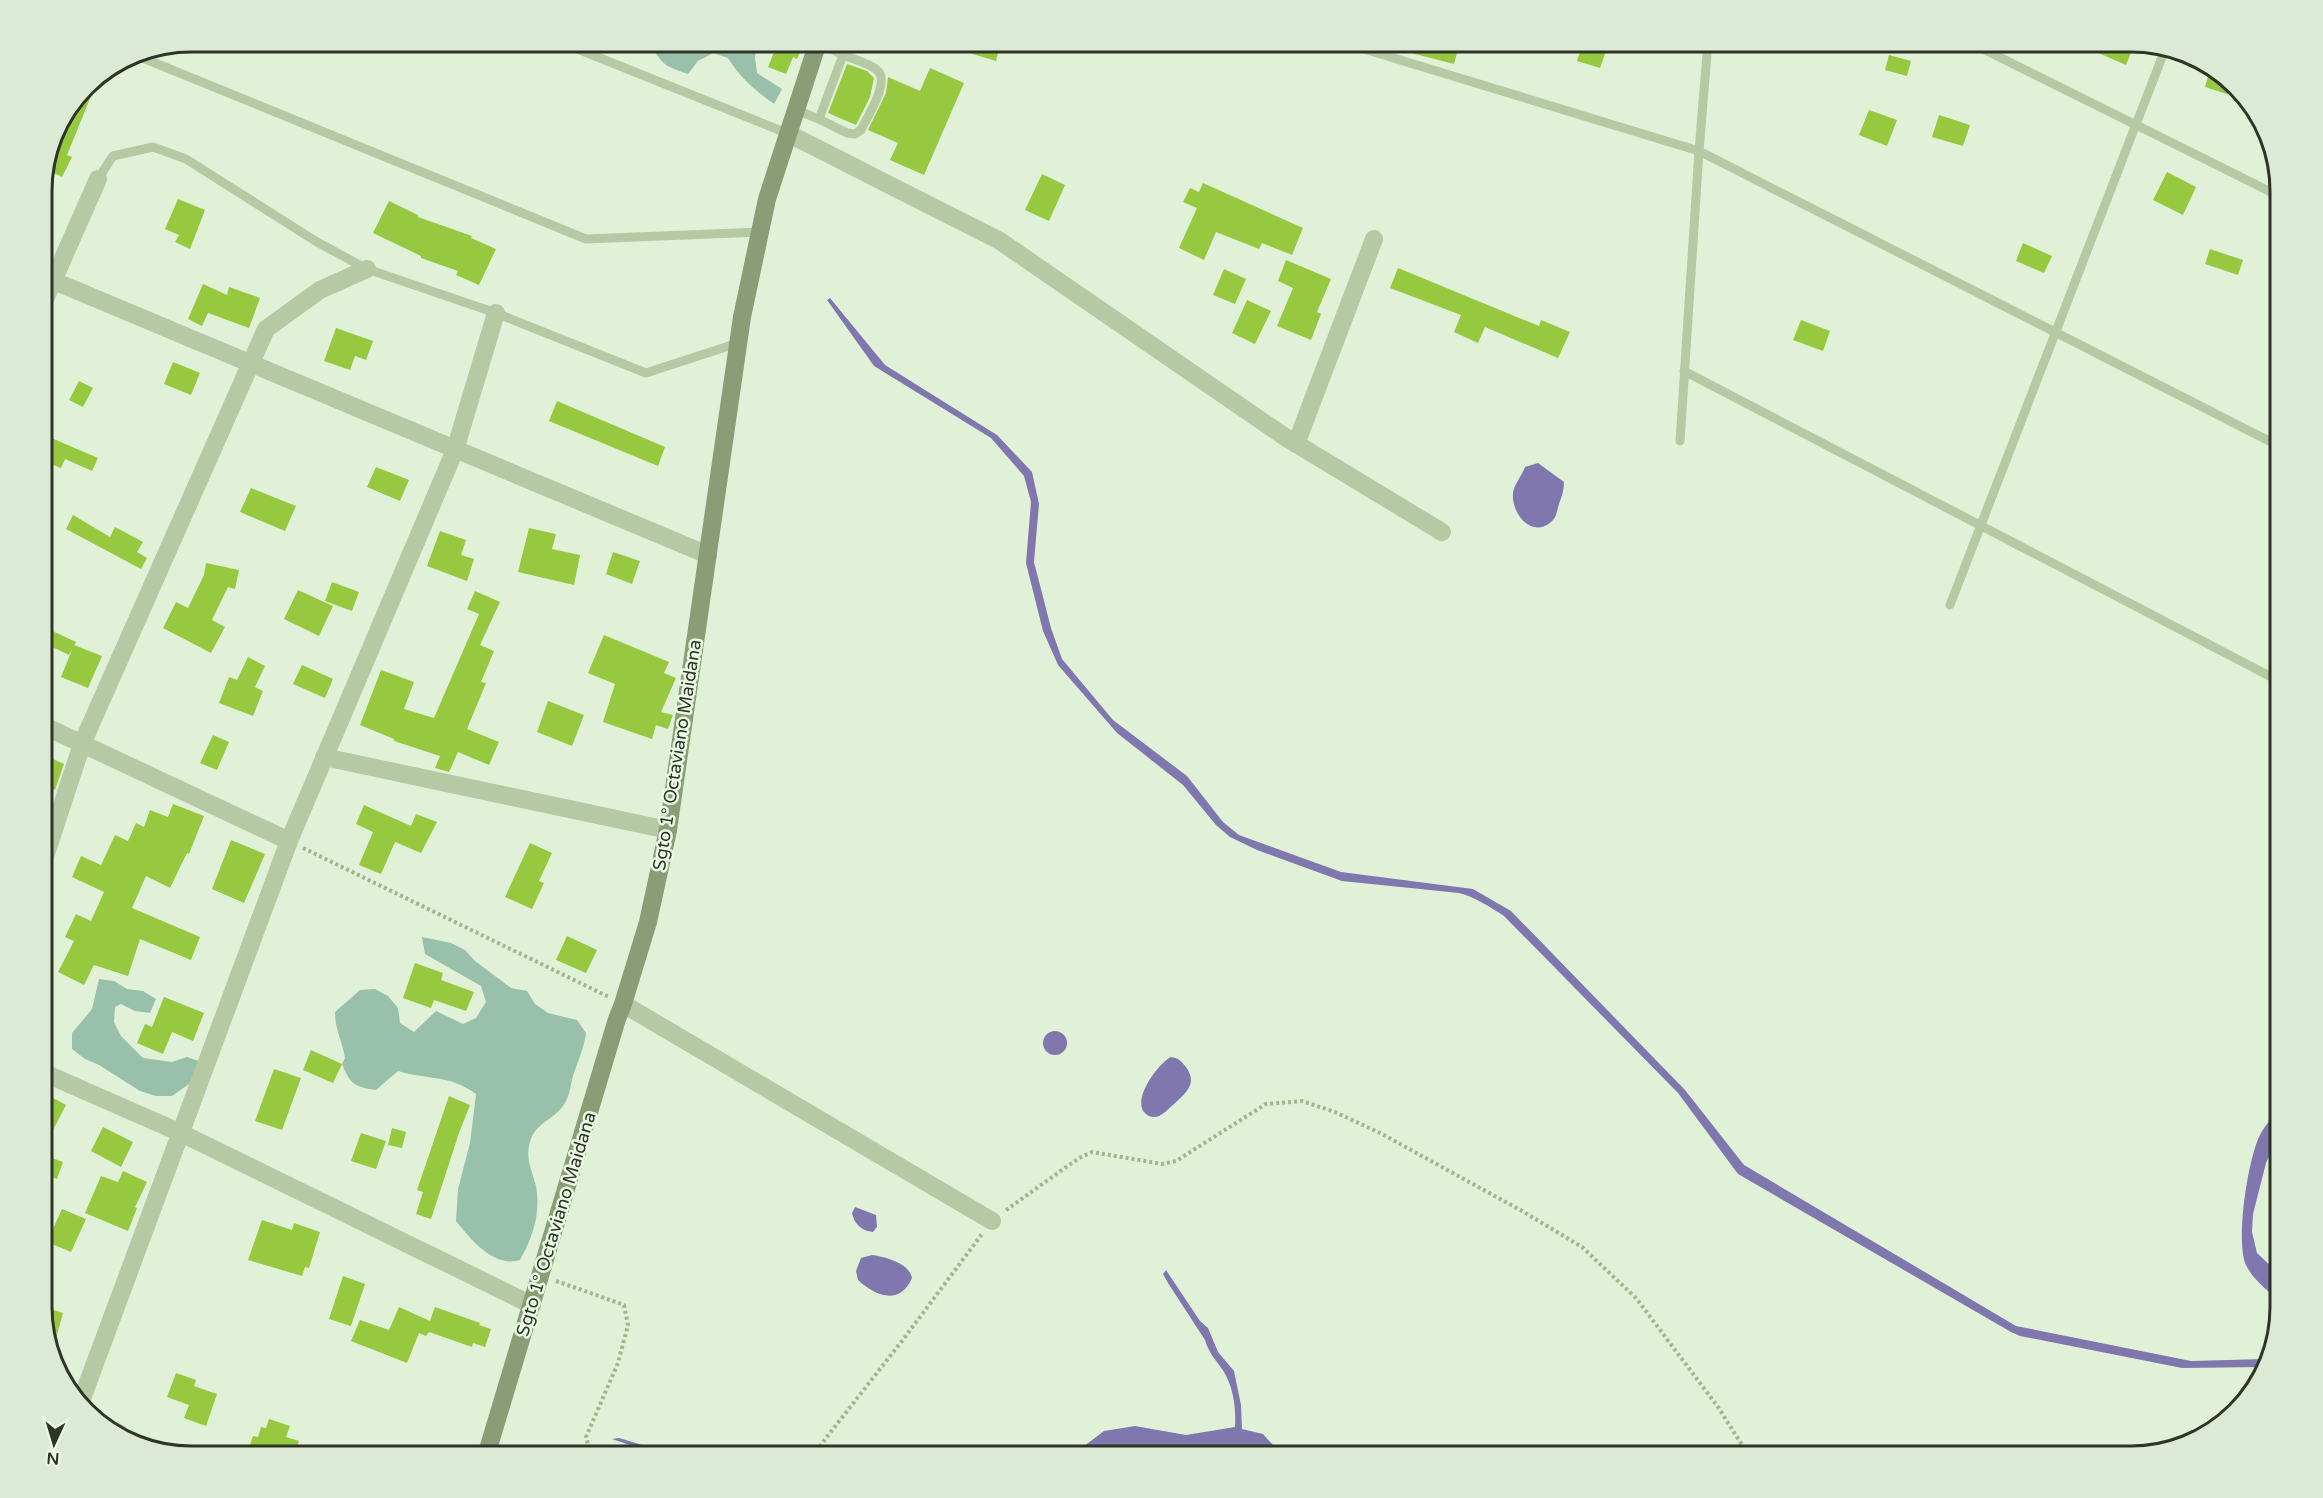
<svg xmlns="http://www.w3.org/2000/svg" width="2323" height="1498" font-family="'Varela Round',sans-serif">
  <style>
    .green { fill: #98c0ab }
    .water { fill: #8077af }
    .building { fill: #96c840 }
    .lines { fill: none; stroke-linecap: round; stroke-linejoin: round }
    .path { stroke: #a0b58e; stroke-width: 4; stroke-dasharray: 3 3; stroke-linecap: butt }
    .lane { stroke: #b4c9a4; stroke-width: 9 }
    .street { stroke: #b4c9a4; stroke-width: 18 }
    .secondary { stroke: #8a9d76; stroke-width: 18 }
    .labels { text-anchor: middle; stroke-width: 5; stroke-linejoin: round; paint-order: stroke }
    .street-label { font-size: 18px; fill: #2e3526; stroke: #ebf9e4 }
    .rim { fill: none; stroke: #2e3526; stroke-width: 3 }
  </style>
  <rect width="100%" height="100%" fill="#e1f1d8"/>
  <path class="green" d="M 654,42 L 757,42 L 755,58 L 757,73 L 782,89 L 774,104 C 756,91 740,78 728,58 L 713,53 L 698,61 L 688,74 C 668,67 662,66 652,46 Z
    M 422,937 L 451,943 L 465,950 L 475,961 L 511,988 L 527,991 L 535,1004 L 548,1013 L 577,1020 L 586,1033 C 584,1048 578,1061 573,1076 C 570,1087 570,1096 563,1106 C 552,1121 535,1123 530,1142 C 525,1159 532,1170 536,1186 C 541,1213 533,1237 520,1260 C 516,1261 510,1262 505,1261 C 485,1257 468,1236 456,1221 L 458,1189 L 470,1143 L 476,1094 C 449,1074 426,1080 398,1071 L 376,1090 C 355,1087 350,1084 342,1064 L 345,1058 C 342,1040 335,1030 335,1012 L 360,990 L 375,989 L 388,996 L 398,1008 L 400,1023 L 414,1032 L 436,1011 L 463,1024 L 476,1018 L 486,1002 L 481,986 L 425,954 Z
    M 99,979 L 114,981 L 127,989 L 143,991 L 156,999 L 150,1013 L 135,1011 L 121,1004 L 115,1007 L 114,1022 L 121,1036 L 143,1058 L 172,1062 L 187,1057 L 202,1062 L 199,1077 L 172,1096 L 156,1096 L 140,1091 L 99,1065 L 85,1059 L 72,1049 L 72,1033 L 92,1009 Z"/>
  <path class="water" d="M 830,298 L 885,365 L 997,435 L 1032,472 L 1039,504 L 1034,562 L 1051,628 L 1062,659 L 1113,720 L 1187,776 L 1223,822 L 1239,835 L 1341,872 L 1473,889 L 1511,911 L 1685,1090 L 1744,1165 L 2016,1326 L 2191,1361 L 2265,1359 L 2263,1367 L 2182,1368 L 2020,1336 L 2011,1332 L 1738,1174 L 1678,1093 L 1504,916 C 1490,907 1475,897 1459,893 L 1342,881 L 1257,850 L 1230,837 L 1216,825 L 1183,785 L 1117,733 L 1058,665 L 1043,631 L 1026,563 L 1031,502 L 1024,476 L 991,438 L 874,366 L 827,300 Z
    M 1538,463 L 1564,482 C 1564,490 1562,496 1559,504 C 1557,510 1557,517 1551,522 C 1531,539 1511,513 1513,493 C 1514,484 1522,476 1525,467 Z
    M1043 1043a12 12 0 1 1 24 0a12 12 0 1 1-24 0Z
    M 1171,1057 C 1179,1058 1181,1061 1186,1067 C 1198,1084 1186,1093 1173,1105 C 1169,1108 1164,1114 1159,1116 C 1155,1118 1149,1117 1146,1114 C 1130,1102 1158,1063 1171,1057 Z
    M 2281,1108 L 2281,1136 L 2273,1147 L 2266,1163 L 2253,1214 L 2252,1232 L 2257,1253 L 2275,1270 L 2281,1281 L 2281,1302 C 2269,1292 2253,1280 2246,1265 C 2235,1242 2248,1156 2261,1133 C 2266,1124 2273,1116 2281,1108 Z
    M 855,1207 L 876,1215 L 877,1227 L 873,1232 C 862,1231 854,1224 852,1213 Z
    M 872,1255 C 886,1257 909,1263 912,1278 C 900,1306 875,1296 858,1280 L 856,1271 L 861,1258 Z
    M 1166,1270 L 1200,1321 L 1208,1328 L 1218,1352 L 1234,1371 L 1241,1405 L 1242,1429 L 1263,1434 L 1283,1456 L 1071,1456 L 1104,1431 L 1135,1426 L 1186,1435 L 1235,1427 C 1236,1409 1234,1389 1224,1372 C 1217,1361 1209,1354 1205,1340 L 1168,1283 L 1163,1274 Z
    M 619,1438 L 679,1456 L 663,1456 L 612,1439 Z"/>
  <path class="building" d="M 757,42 L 799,42 L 803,45 L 797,59 L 793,57 L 786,74 L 768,67 L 775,50 Z
    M 947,42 L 1001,42 L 996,61 L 946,46 Z
    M 1389,42 L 1460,42 L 1454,64 L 1388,47 Z
    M 1583,42 L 1609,42 L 1600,68 L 1577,61 Z
    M 2073,42 L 2131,42 L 2135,43 L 2126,65 Z
    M 1889,55 L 1911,61 L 1907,76 L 1885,70 Z
    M 847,64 L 867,71 L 874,78 L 870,97 L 856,125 L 828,113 Z
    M 2211,66 L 2214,67 L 2245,100 L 2205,87 Z
    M 930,68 L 964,83 L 924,175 L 890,160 L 898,143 L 868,130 L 886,93 L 888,77 L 920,91 Z
    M 97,79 L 98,79 L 67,155 L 72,157 L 62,177 L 46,169 L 57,126 L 86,86 Z
    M 1869,110 L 1897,120 L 1887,146 L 1859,135 Z
    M 1939,115 L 1970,125 L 1963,146 L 1932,137 Z
    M 2167,172 L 2196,187 L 2183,215 L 2153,200 Z
    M 1042,174 L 1065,185 L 1049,221 L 1025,210 Z
    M 1203,183 L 1303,228 L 1292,255 L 1262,243 L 1259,249 L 1216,232 L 1204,260 L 1179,248 L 1197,208 L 1183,202 L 1190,188 L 1199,192 Z
    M 178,199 L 205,210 L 190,249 L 175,242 L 179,235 L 165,229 Z
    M 389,201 L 418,215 L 418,217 L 472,236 L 471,238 L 496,249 L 479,285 L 456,275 L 458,271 L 421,258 L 421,256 L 373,233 Z
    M 2023,243 L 2052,256 L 2044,273 L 2016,261 Z
    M 2210,249 L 2243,260 L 2238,275 L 2205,264 Z
    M 1286,260 L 1331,279 L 1317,312 L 1321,314 L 1311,340 L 1277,326 L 1293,288 L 1278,281 Z
    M 1398,268 L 1539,326 L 1541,320 L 1570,332 L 1558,358 L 1485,327 L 1478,343 L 1454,332 L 1461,315 L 1390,288 Z
    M 1224,269 L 1246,279 L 1235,304 L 1213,295 Z
    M 203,284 L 227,295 L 229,287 L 260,298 L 249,328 L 208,313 L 202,326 L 188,319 Z
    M 1247,300 L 1271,311 L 1255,344 L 1232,333 Z
    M 1801,320 L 1830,331 L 1823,351 L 1793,340 Z
    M 336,328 L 373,341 L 366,360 L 355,356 L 350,370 L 324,361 Z
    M 173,362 L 200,373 L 191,395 L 164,384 Z
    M 79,381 L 93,388 L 83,407 L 69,400 Z
    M 557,401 L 665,447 L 658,466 L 549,421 Z
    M 42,434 L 98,458 L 92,471 L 65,459 L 61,468 L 42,461 Z
    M 376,467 L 409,480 L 400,501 L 367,487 Z
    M 251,488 L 296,506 L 285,531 L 240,512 Z
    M 73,515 L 110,537 L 115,527 L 143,542 L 137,552 L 147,558 L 141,569 L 66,529 Z
    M 529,528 L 556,534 L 552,549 L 580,555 L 574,585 L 518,572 Z
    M 440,531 L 466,540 L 461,555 L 474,559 L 467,581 L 427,566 Z
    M 613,552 L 640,561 L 632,584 L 606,574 Z
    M 206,563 L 239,570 L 235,589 L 228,587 L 212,620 L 225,627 L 211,653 L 163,628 L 176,602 L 188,608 L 204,575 Z
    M 332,582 L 359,592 L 352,611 L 325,601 Z
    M 298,590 L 333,606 L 319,636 L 284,619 Z
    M 475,591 L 500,602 L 480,645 L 494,651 L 481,682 L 486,683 L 467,729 L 499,742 L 489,765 L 458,752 L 449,772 L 435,768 L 440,756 L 394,741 L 394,739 L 360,725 L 381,670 L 414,682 L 404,709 L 434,718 L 479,614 L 467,609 Z
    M 42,626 L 76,642 L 69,655 L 42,642 Z
    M 604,635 L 669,662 L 664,673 L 676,678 L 661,712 L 673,715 L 668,729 L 656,725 L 652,739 L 603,722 L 615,684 L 588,673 Z
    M 74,645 L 102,656 L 88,688 L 61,677 Z
    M 248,657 L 265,666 L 255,687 L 263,691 L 253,716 L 219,703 L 229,677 L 237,680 Z
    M 302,665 L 333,679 L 325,698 L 293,684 Z
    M 548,701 L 584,715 L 572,746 L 537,732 Z
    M 213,735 L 229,742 L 217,770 L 200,763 Z
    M 42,754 L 64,764 L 55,790 L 42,785 Z
    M 173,804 L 204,816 L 189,854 L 187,853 L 170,888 L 146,876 L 132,908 L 200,937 L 191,960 L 140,939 L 128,976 L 94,965 L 84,985 L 58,972 L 74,941 L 65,937 L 76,914 L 91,921 L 104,892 L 72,877 L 81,856 L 101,865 L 115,835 L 128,841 L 136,823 L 144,827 L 150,810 L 168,817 Z
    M 364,805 L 411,826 L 416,814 L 437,822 L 421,853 L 395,842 L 381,874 L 359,865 L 373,832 L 356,824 Z
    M 231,840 L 265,854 L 244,903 L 212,889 Z
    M 530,843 L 552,853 L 539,881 L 544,883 L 532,909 L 505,897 Z
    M 567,936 L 597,950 L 586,973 L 556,960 Z
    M 415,963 L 443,973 L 441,980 L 474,992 L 466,1011 L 434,1000 L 431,1008 L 403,998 Z
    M 164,997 L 204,1013 L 193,1041 L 172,1032 L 163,1054 L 137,1043 L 145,1024 L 152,1027 Z
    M 311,1050 L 342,1064 L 333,1083 L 303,1070 Z
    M 274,1069 L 301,1078 L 282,1130 L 255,1121 Z
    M 42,1092 L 66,1105 L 53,1130 L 42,1125 Z
    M 449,1096 L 470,1105 L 459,1133 L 431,1219 L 416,1214 L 423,1192 L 417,1190 Z
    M 103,1127 L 133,1142 L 121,1167 L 91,1151 Z
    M 392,1128 L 406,1132 L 402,1148 L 388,1145 Z
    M 361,1133 L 386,1141 L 376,1169 L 351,1161 Z
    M 49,1157 L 63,1162 L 57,1179 L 43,1174 Z
    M 123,1171 L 147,1182 L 135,1207 L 137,1208 L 128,1231 L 85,1213 L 101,1176 L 118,1182 Z
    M 62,1209 L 86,1219 L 71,1252 L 47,1242 Z
    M 262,1220 L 292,1230 L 294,1223 L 320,1232 L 309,1268 L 305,1267 L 302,1276 L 248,1260 Z
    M 343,1276 L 365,1284 L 351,1326 L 329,1319 Z
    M 42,1306 L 63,1313 L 53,1350 L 42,1316 Z
    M 399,1307 L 430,1321 L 435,1307 L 480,1323 L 479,1325 L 491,1329 L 485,1347 L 473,1343 L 472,1347 L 429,1332 L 426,1336 L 419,1333 L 407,1363 L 351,1341 L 360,1320 L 389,1330 Z
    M 176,1373 L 196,1380 L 194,1386 L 217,1394 L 206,1426 L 184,1418 L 189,1405 L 167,1397 Z
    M 269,1419 L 290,1426 L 286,1437 L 299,1441 L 294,1456 L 246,1456 L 253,1436 L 258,1437 L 261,1427 L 266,1428 Z"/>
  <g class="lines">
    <path class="path" d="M 303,848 L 609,997
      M 1006,1210 L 1079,1158 L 1092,1152 L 1162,1164 L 1176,1161 L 1266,1104 L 1302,1101 L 1335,1112 L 1382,1134 L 1522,1211 L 1582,1247 L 1636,1298 L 1718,1407 L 1749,1456
      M 556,1281 L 624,1305 L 628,1325 L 618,1363 L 586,1437 L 591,1456
      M 812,1456 L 905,1337 L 982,1234"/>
    <path class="lane" d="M 560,42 L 789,134
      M 1341,42 L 1699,151 L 2281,447
      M 1969,42 L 2281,197
      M 133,54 L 586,239 L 760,232
      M 796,110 L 819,119 L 843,55 L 819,42
      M 819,119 L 847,133 L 855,134 L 861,130 C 867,117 891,81 877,70 C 869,63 853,59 843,55
      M 98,179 L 113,156 L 153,147 L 186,159 L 317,242 L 367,269 L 496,313 L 646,373 L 738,343
      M 1684,371 L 2281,682
      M 1680,441 L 1699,151 L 1708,42
      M 1950,605 L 2164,52"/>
    <path class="street" d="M 789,134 L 1000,241 L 1285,437 L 1442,532
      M 42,276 L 708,555
      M 42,306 L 98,179
      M 1296,444 L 1374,239
      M 42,725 L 289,841
      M 324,757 L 668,830
      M 42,866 L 82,744 L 266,329 L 320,290 L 367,269
      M 623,1004 L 992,1221
      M 42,1072 L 181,1133 L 532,1305
      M 81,1401 L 289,841 L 455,450 L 496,313
      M 103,1425 L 120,1434"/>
    <path class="secondary" d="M 486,1456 L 617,1019 L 623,1004 L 648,922 L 668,830 L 742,317 L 767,199 L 818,42"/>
  </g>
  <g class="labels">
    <g class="street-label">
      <text transform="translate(677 755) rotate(-81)" y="6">Sgto 1° Octaviano Maidana</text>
      <text transform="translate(556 1224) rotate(-73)" y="6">Sgto 1° Octaviano Maidana</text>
    </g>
  </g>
  <path d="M0 0H2323V1498H0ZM191 52H2131A139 139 0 0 1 2270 191V1307A139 139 0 0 1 2131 1446H191A139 139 0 0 1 52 1307V191A139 139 0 0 1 191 52Z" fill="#dce9d5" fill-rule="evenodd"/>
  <path class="rim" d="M191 52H2131A139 139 0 0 1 2270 191V1307A139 139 0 0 1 2131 1446H191A139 139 0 0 1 52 1307V191A139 139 0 0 1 191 52Z"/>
  <g transform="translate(54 1444) rotate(184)" stroke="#ebf9e4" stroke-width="4.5" paint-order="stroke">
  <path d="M0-4.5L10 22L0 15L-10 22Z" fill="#2e3526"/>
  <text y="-9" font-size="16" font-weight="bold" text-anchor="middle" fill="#2e3526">N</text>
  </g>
</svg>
